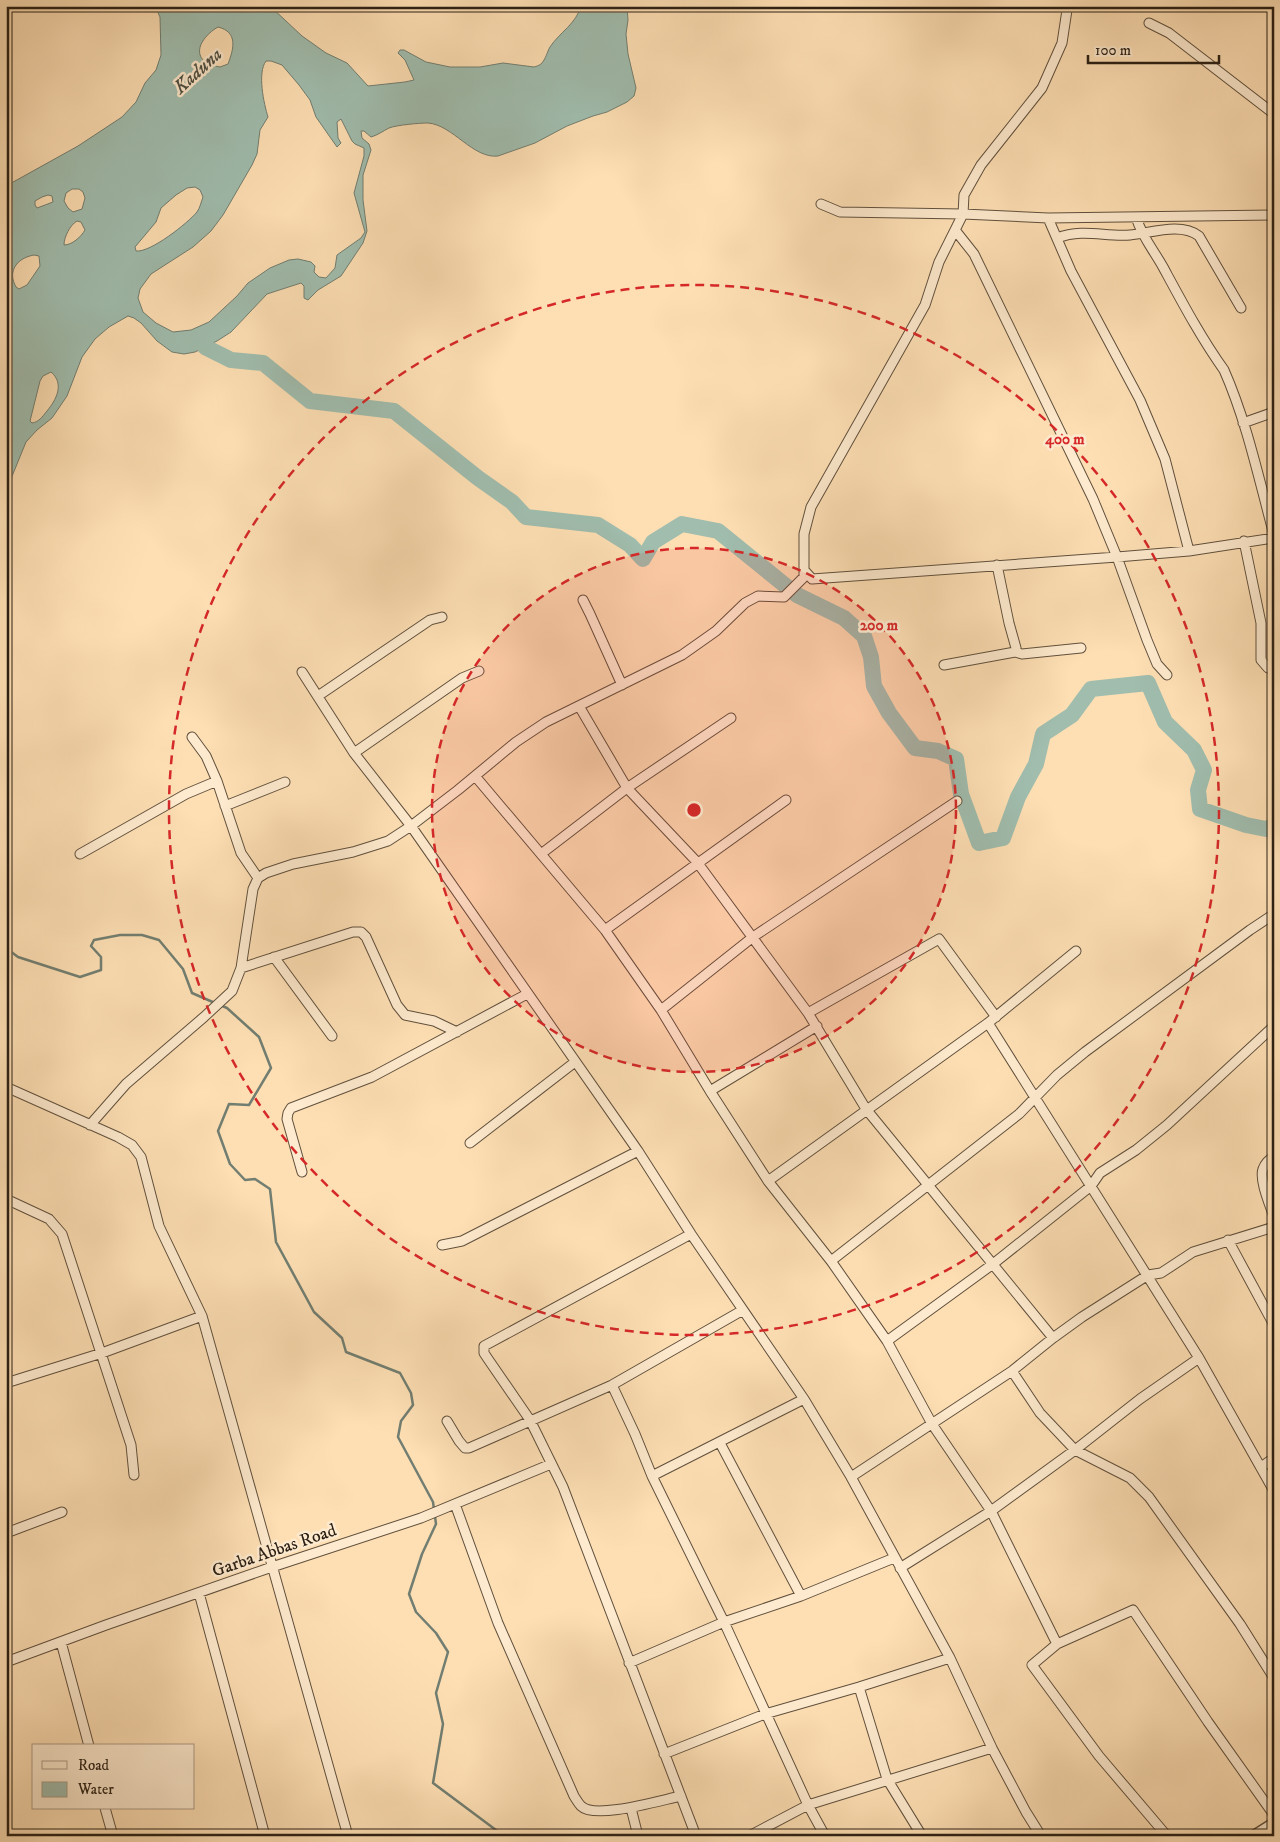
<svg xmlns="http://www.w3.org/2000/svg" width="1280" height="1842" font-family="'IM FELL DW Pica',serif">
  <style>
    .water { fill: #a0bdae; stroke: #717e71; fill-rule: evenodd }
    .lines { fill: none; stroke-linecap: round; stroke-linejoin: round }
    .stream { stroke: #717e71; stroke-width: 2.5 }
    .river { stroke: #a0bdae; stroke-width: 16 }
    .minor-casing { stroke: #60503d; stroke-width: 11 }
    .tertiary-casing { stroke: #60503d; stroke-width: 14 }
    .minor { stroke: #feeace; stroke-width: 9 }
    .tertiary { stroke: #feeace; stroke-width: 11 }
    .ring { fill: none; stroke: #d62828; stroke-width: 2.5; stroke-dasharray: 9 6 }
    .labels { text-anchor: middle; stroke-width: 5; stroke-linejoin: round; paint-order: stroke }
    .street-label { font-size: 18px; fill: #2b2015; stroke: #feeace }
    .water-label { font-size: 19px; font-style: italic; fill: #4e4f43; stroke: #feeace }
    .centre { fill: #d62828; stroke: #feeace; stroke-width: 2.5 }
    .ring-label { font-size: 15px; text-anchor: middle; font-weight: bold; fill: #d62828; stroke: #feeace; stroke-width: 5; stroke-linejoin: round; paint-order: stroke }
  </style>
  <rect width="100%" height="100%" fill="#fedfb4"/>
  <filter id="stains"><feTurbulence type="fractalNoise" baseFrequency=".004" numOctaves="4"/><feColorMatrix values="0 0 0 0 .2 0 0 0 0 .09 0 0 0 0 .02 0 0 0 .5 -.17"/></filter>
  <radialGradient id="worn" r=".72"><stop offset=".6" stop-color="#630" stop-opacity="0"/><stop offset="1" stop-color="#630" stop-opacity=".3"/></radialGradient>
  <path class="water" d="M 155,6 L 270,6 L 302,36 L 326,53 L 347,63 L 368,86 L 405,82 L 414,80 L 405,60 L 398,53 L 400,50 L 404,50 L 426,62 L 450,67 L 480,67 L 503,63 L 534,67 C 537,66 538,66 541,64 C 546,59 547,52 550,47 C 560,32 576,24 581,6 L 627,6 L 628,20 L 626,34 L 628,54 L 636,88 L 634,96 L 627,102 L 607,112 L 593,116 L 567,126 L 535,143 L 498,156 C 473,159 453,125 428,123 C 419,123 397,125 389,128 C 383,131 378,135 371,137 L 364,131 L 361,131 L 362,138 L 369,144 L 371,150 L 363,175 L 363,200 L 367,231 L 363,243 L 341,276 L 318,290 L 308,300 L 304,298 L 304,286 L 301,283 L 267,294 L 231,332 L 217,341 L 195,352 L 184,354 L 172,352 L 157,341 L 141,323 L 134,318 L 128,316 L 109,327 L 95,339 L 82,357 L 67,396 L 52,418 L 37,430 L 26,442 L 6,491 L 6,186 L 78,146 L 122,117 L 136,102 L 145,83 L 156,70 L 161,55 L 160,17 ZM 218,27 C 238,32 234,48 228,64 L 220,67 C 215,66 209,65 205,62 C 191,50 207,33 218,27 ZM 266,61 L 271,61 L 282,65 L 299,85 L 310,100 L 316,117 L 337,147 L 341,143 L 338,138 L 337,122 L 341,119 L 352,141 L 355,144 L 364,148 L 364,156 L 354,193 L 365,232 L 361,238 L 337,255 L 335,268 L 326,278 L 319,277 L 314,272 L 315,266 L 311,262 L 298,259 L 289,260 L 270,268 L 248,283 L 237,296 L 209,322 L 191,330 L 173,332 L 156,323 L 143,312 L 138,298 L 140,289 L 151,274 L 193,247 L 211,231 L 223,215 L 252,165 L 257,154 L 260,130 L 268,117 C 264,104 257,73 266,61 ZM 195,187 L 200,190 L 203,197 C 201,202 200,208 197,212 C 188,223 150,253 136,251 L 135,247 L 156,222 L 161,208 L 176,195 L 187,188 ZM 72,189 L 79,189 L 83,192 L 85,198 L 82,209 L 73,212 L 68,208 L 64,201 L 66,193 ZM 48,195 L 52,196 L 53,202 L 37,208 L 35,205 L 35,201 L 42,197 ZM 77,221 L 81,222 L 85,230 C 81,237 72,245 64,245 C 64,237 70,225 77,221 ZM 34,255 L 39,256 L 40,266 L 27,285 L 19,289 L 16,287 C 7,271 17,258 34,255 ZM 51,372 C 65,384 56,400 47,411 C 42,417 39,422 32,423 L 30,421 L 40,381 L 43,376 Z"/>
  <g class="lines">
    <path class="stream" d="M 6,948 L 18,957 L 80,977 L 101,970 L 101,957 L 91,946 L 94,940 L 120,935 L 142,935 L 159,940 L 183,969 L 192,993 L 215,1003
      M 220,1005 L 227,1008 L 259,1037 L 271,1068 L 249,1105 L 229,1104 L 218,1131 L 230,1164 L 245,1180 L 255,1179 L 270,1189 L 276,1242 L 314,1312 L 342,1338 L 346,1352 L 400,1373 L 411,1393 L 413,1405 L 401,1421 L 398,1437 L 433,1502 L 436,1524 L 422,1554 L 409,1594 L 416,1612 L 436,1633 L 448,1652 L 436,1693 L 443,1724 L 433,1783 L 504,1836"/>
    <path class="river" d="M 205,347 L 231,360 L 263,363 L 310,401 L 394,411 L 478,478 L 512,502 L 526,517 L 598,525 L 630,545 L 643,559 L 653,542 L 682,524 L 718,531 L 797,595 L 844,618 L 864,636 L 871,657 L 874,686 L 889,713 L 915,748 L 938,751 L 956,759 L 961,794 L 979,843 L 1003,838 L 1018,797 L 1036,764 L 1043,734 L 1072,715 L 1091,689 L 1148,683 L 1165,722 L 1194,750 L 1204,770 L 1198,790 L 1200,809 L 1246,825 L 1266,829 L 1274,826"/>
    <g class="minor-casing">
      <path id="minor" d="M 1149,23 L 1169,33 L 1274,114
        M 821,204 L 840,212 L 963,214 L 1048,218 L 1274,215
        M 1136,217 C 1142,237 1153,249 1163,267 C 1182,302 1201,338 1224,370 C 1247,422 1259,480 1274,535
        M 1048,218 L 1071,271 L 1140,400 L 1165,459 L 1189,551
        M 955,230 L 974,254 L 1093,499 L 1117,557 L 1147,640 L 1157,664 L 1167,675
        M 1057,238 C 1084,228 1104,237 1130,235 C 1151,233 1181,222 1199,236 L 1241,308
        M 1243,423 L 1274,412
        M 1244,541 L 1261,623 L 1261,660 L 1268,668 L 1274,668
        M 997,565 L 1009,623 L 1016,648 L 1015,652
        M 804,570 L 812,579 L 1117,557 L 1189,551 L 1274,538
        M 583,600 L 590,614 L 622,685
        M 944,665 L 1015,652 L 1022,654 L 1081,648
        M 302,672 L 354,753 L 411,826 L 638,1151 L 691,1234 L 804,1399 L 851,1477 L 950,1658 L 992,1748 L 1026,1812 L 1041,1836
        M 318,696 L 430,620 L 442,617
        M 579,706 L 627,788 L 697,862 L 808,1013 L 866,1109 L 1053,1338
        M 192,737 L 206,756 L 217,781 L 241,853 L 258,878
        M 354,753 L 462,678 L 479,671
        M 475,776 L 605,930 L 661,1010 L 710,1091 L 768,1181 L 831,1261 L 887,1341 L 932,1424 L 991,1511 L 1057,1644
        M 225,806 L 285,782
        M 80,854 L 186,794 L 217,781
        M 541,854 L 627,788 L 731,718
        M 605,930 L 786,800
        M 274,957 L 332,1036
        M 241,968 L 353,932 L 361,932 L 366,937 L 397,1005 L 405,1015 L 434,1021 L 457,1032
        M 661,1010 L 753,937 L 957,801
        M 808,1013 L 939,939 L 996,1017
        M 988,1023 L 1199,1358 L 1274,1491
        M 6,1087 L 118,1137 L 132,1145 L 141,1157 L 159,1226 L 202,1316 L 348,1836
        M 710,1091 L 817,1026
        M 90,1125 L 126,1084 L 204,1017 L 232,991 L 241,968 L 253,889 L 258,878 L 266,873 L 293,864 L 353,852 L 388,841 L 411,826 L 458,790 L 516,742 L 546,722 L 682,655 L 716,631 L 745,603 L 758,596 L 784,597 L 804,577 L 804,534 L 811,507 L 925,305 L 939,262 L 963,214 L 964,195 L 981,165 L 1042,88 L 1062,43 L 1067,10 L 1069,6
        M 470,1143 L 575,1062
        M 1274,1156 C 1269,1160 1265,1163 1263,1169 C 1259,1180 1270,1205 1274,1217
        M 302,1172 L 287,1119 L 288,1113 L 291,1108 L 372,1077 L 527,994
        M 768,1181 L 988,1023 L 1076,951
        M 6,1199 L 49,1219 L 62,1234 L 131,1445 L 134,1475
        M 691,1234 L 484,1346 L 484,1353 L 488,1359 L 530,1420 L 563,1487 L 696,1836
        M 1228,1240 L 1274,1325
        M 442,1245 L 462,1241 L 638,1151
        M 831,1261 L 1019,1114 L 1057,1075 L 1085,1052 L 1250,930 L 1274,914
        M 887,1341 L 993,1264 L 1091,1186 L 1100,1173 L 1136,1150 L 1167,1125 L 1274,1026
        M 1012,1371 L 1040,1413 L 1075,1450 L 1130,1478 L 1149,1497 L 1240,1624 L 1274,1678
        M 6,1383 L 102,1353 L 202,1316
        M 612,1385 L 635,1434 L 652,1476 L 724,1622 L 808,1805 L 825,1836
        M 447,1421 L 459,1441 L 465,1448 L 469,1448 L 612,1385 L 743,1310
        M 720,1443 L 801,1596
        M 1261,1467 L 1274,1458
        M 652,1476 L 804,1399
        M 851,1477 L 1012,1371 L 1053,1338 L 1082,1317 L 1148,1275 L 1161,1273 L 1193,1252 L 1274,1227
        M 455,1504 L 498,1623 L 574,1796 C 576,1799 578,1803 581,1806 C 595,1820 661,1800 681,1796
        M 6,1533 L 62,1512
        M 900,1568 L 991,1511 L 1075,1450 L 1140,1399 L 1199,1358
        M 199,1593 L 265,1836
        M 61,1642 L 89,1746
        M 6,1662 L 106,1625 L 272,1567 L 421,1518 L 551,1464
        M 629,1663 L 724,1622 L 801,1596 L 894,1558
        M 859,1687 L 887,1779 L 922,1836
        M 664,1754 L 765,1714 L 859,1687 L 950,1658
        M 105,1808 L 113,1836
        M 631,1808 L 638,1836
        M 749,1836 L 808,1805 L 992,1748
        M 1167,1836 L 1099,1756 L 1032,1665 L 1057,1644 L 1133,1610 L 1208,1722 L 1274,1815"/>
    </g>
    <g class="tertiary-casing">
      <path id="tertiary" d="M 1255,1836 L 1274,1824"/>
    </g>
    <use href="#minor" class="minor"/>
    <use href="#tertiary" class="tertiary"/>
  </g>
  <circle cx="694" cy="810" r="262" fill="#d62828" fill-opacity=".12"/>
  <g class="ring">
    <circle cx="694" cy="810" r="262"/>
    <circle cx="694" cy="810" r="525"/>
  </g>
  <g class="labels">
    <g class="street-label">
      <text transform="translate(274 1550) rotate(-19)" y="6">Garba Abbas Road</text>
    </g>
    <g class="water-label">
      <text transform="translate(197 70) rotate(-42)" y="7">Kaduna</text>
    </g>
  </g>
  <circle cx="694" cy="810" r="8" class="centre"/>
  <g class="ring-label">
    <text x="1065" y="444">400 m</text>
    <text x="879" y="630">200 m</text>
  </g>
  <rect width="1280" height="1842" fill="none" stroke="#fedfb4" stroke-width="25"/>
  <rect x="8" y="8" width="1265" height="1827" fill="none" stroke="#2b2015" stroke-width="2.5"/>
  <rect x="12" y="12" width="1255" height="1817" fill="none" stroke="#2b2015"/>
  <rect x="32" y="1744" width="162" height="65" fill="#feeace" stroke="#aa9984"/>
  <rect x="42" y="1761" width="25" height="8" fill="#feeace" stroke="#aa9984"/>
  <text x="78" y="1770" font-size="15" fill="#2b2015">Road</text>
  <rect x="42" y="1782" width="25" height="15" fill="#a0bdae" stroke="#aa9984"/>
  <text x="78" y="1794" font-size="15" fill="#2b2015">Water</text>
  <path d="M1088 55v8h131v-8" fill="none" stroke="#2b2015" stroke-width="2.5"/>
  <text x="1095" y="55" font-size="15" fill="#2b2015" stroke="#feeace" stroke-width="4" paint-order="stroke">100 m</text>
  <rect width="100%" height="100%" filter="url(#stains)"/>
  <rect width="100%" height="100%" fill="url(#worn)"/>
</svg>
